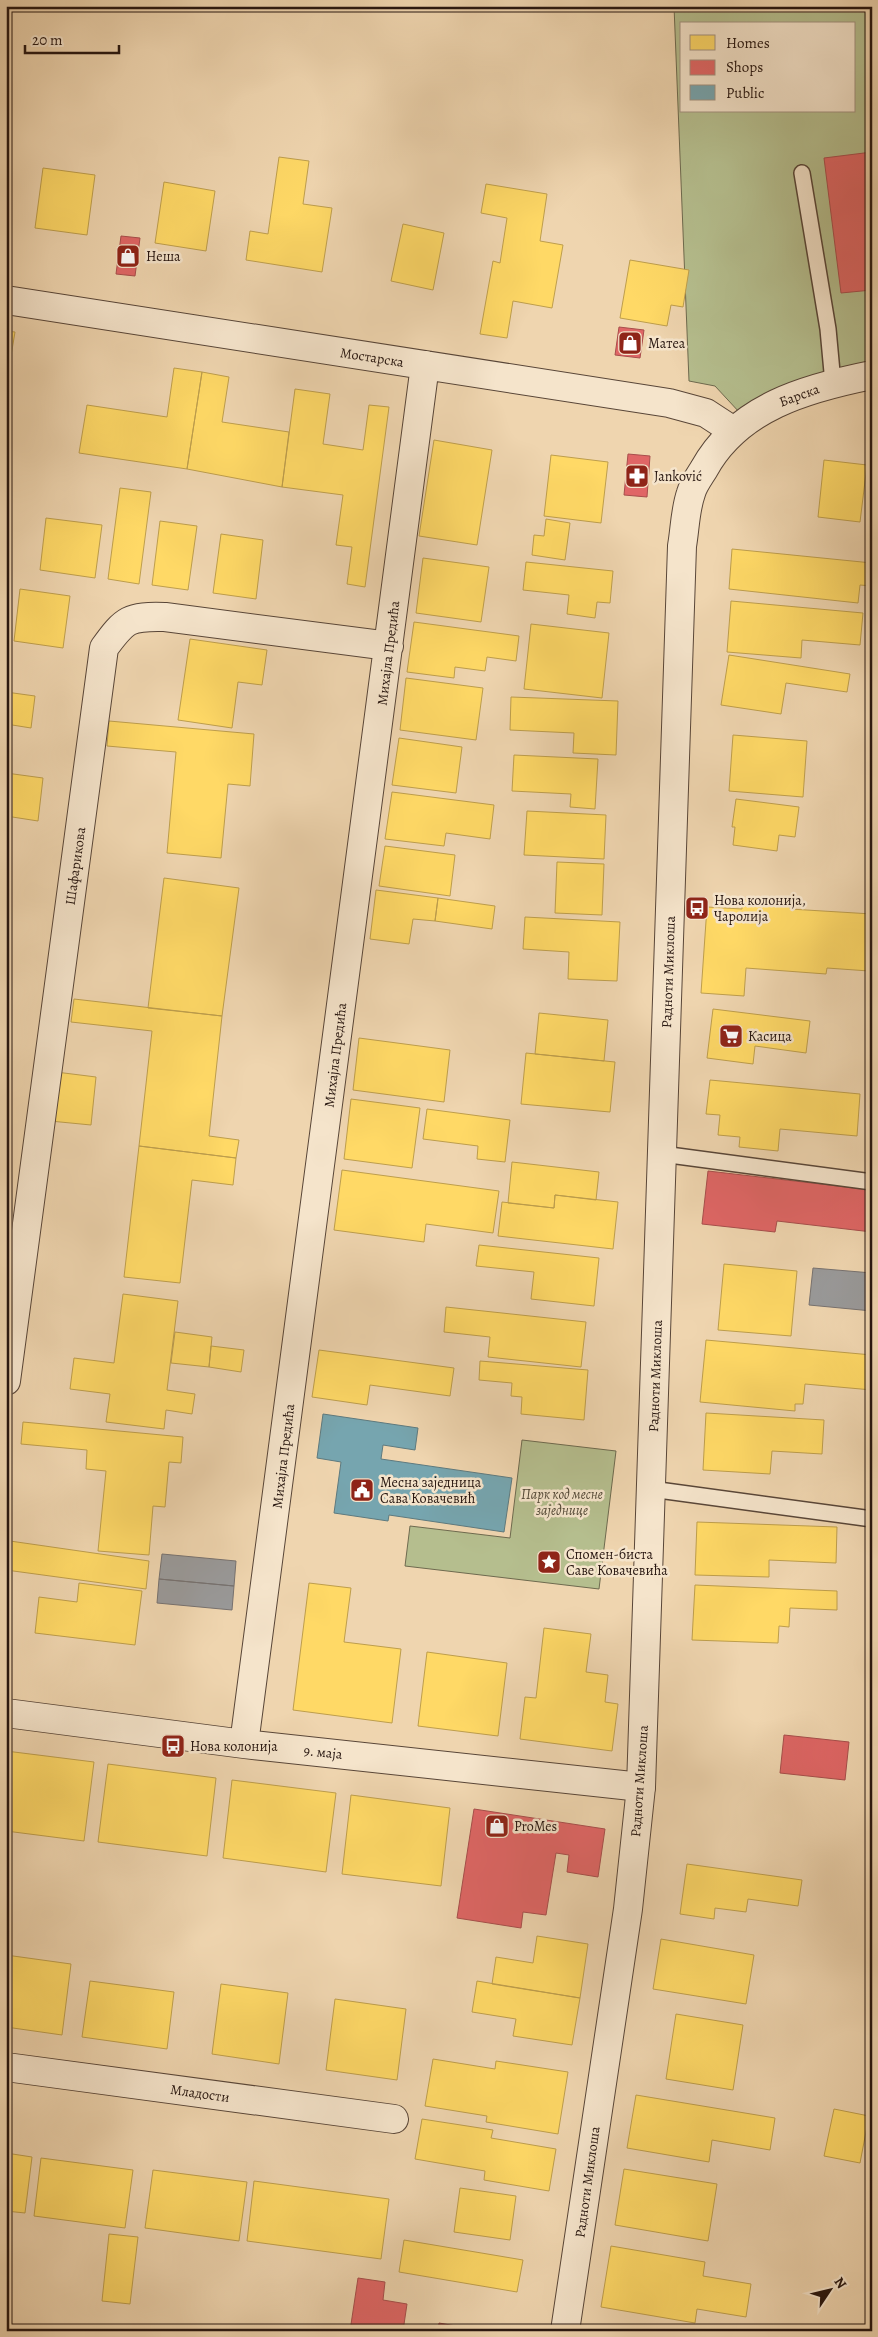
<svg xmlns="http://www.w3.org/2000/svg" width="878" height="2337" font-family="Alegreya,serif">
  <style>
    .green { fill: #b5be8e; stroke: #6e6a4f; fill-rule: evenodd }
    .homes { fill: #ffd966; stroke: #be9e4c }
    .shops { fill: #e06666; stroke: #a84e4c }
    .public { fill: #76a5af; stroke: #5e7a7f }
    .industry { fill: #999; stroke: #777270 }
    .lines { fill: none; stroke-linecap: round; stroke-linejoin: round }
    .service-casing { stroke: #594638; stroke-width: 18 }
    .minor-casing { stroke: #594638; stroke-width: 30 }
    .tertiary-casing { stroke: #594638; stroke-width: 30 }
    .service { stroke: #f5e4cb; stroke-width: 15 }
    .minor { stroke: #f5e4cb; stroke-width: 28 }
    .tertiary { stroke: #f5e4cb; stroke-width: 28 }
    .labels { text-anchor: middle; stroke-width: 5; stroke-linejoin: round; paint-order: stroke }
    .poi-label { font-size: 14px; fill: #271610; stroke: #f5e4cb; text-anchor: start }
    .street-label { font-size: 14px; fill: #271610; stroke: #f5e4cb }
    .park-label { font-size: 14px; font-style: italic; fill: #524836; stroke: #f5e4cb }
  </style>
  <rect width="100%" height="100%" fill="#efd5af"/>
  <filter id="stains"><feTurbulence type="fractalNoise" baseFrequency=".004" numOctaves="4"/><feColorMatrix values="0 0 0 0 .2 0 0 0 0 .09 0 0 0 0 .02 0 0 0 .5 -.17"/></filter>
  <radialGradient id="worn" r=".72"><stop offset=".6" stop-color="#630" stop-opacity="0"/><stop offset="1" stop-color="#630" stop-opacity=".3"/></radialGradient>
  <path class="green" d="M 674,6 L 872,6 L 872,367 L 740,413 L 715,386 L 689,381 ZM 682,24 L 854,24 L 854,111 L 682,111 Z
    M 522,1440 L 616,1451 L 599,1589 L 405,1566 L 410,1526 L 510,1538 Z"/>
  <path class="homes" d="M 279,157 L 309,161 L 303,204 L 332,208 L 322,272 L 246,260 L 250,231 L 268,234 Z
    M 43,168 L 95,175 L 87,235 L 35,228 Z
    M 164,182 L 215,191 L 206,251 L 155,243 Z
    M 486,184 L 547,194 L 540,241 L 563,245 L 552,308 L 513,301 L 507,338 L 480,334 L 493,261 L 500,263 L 507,218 L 481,213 Z
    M 403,224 L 444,233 L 433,290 L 391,281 Z
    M 630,260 L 689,270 L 683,307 L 671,305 L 667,326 L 620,318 Z
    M 6,331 L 15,332 L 6,386 Z
    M 174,368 L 202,372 L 187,469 L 79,453 L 87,405 L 167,417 Z
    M 202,372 L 229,377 L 222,422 L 289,432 L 282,487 L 187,469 Z
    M 295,389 L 330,394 L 323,444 L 363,450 L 369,405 L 389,407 L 365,587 L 347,584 L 352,547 L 336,545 L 343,495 L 282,487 Z
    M 434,440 L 492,450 L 477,545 L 419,536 Z
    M 551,455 L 608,462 L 601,523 L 544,516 Z
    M 824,460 L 867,465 L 860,522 L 818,517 Z
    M 120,488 L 151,492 L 139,584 L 108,579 Z
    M 46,518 L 102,525 L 95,578 L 40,570 Z
    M 546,519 L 570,523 L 565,560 L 532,555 L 534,535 L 544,536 Z
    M 160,521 L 197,526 L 188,590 L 152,585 Z
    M 221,534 L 263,540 L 256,599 L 213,593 Z
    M 732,549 L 872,563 L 872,586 L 860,585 L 858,603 L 729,589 Z
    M 423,558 L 489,567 L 481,622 L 416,613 Z
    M 526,562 L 613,571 L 610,603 L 597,602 L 595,618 L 567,614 L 569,595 L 523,590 Z
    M 20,589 L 70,596 L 63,648 L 14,641 Z
    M 731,601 L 863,613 L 860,645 L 802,640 L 801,658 L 727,652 Z
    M 414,622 L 519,636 L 516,661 L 487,657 L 485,671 L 455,667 L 454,678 L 407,672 Z
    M 531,624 L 609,633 L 602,698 L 524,689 Z
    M 190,639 L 267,650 L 262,685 L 238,682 L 232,728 L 178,720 Z
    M 729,655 L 850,674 L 847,692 L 786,683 L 781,714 L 721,705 Z
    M 406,678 L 483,688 L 476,740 L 400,730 Z
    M 6,692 L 35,696 L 31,728 L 6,724 Z
    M 511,697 L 618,701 L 616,755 L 573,753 L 574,733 L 510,730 Z
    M 109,721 L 254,734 L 250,786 L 228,784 L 221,858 L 167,853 L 176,752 L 107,746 Z
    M 733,735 L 807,741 L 803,797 L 729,791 Z
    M 399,738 L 462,747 L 456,793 L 392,785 Z
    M 514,755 L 598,759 L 595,809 L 570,807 L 571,794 L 512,791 Z
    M 6,773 L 43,778 L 38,821 L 6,816 Z
    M 392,792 L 494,805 L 490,839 L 446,833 L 444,846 L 385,839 Z
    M 736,799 L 799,807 L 795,837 L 779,835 L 777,851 L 733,845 L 735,827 L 732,827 Z
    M 527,811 L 606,815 L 604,859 L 524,855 Z
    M 385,846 L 455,855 L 450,896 L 379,886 Z
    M 557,862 L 604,864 L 602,915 L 555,913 Z
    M 164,878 L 239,888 L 222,1016 L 148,1008 Z
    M 376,890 L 438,898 L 435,921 L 413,919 L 409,944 L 370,939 Z
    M 438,898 L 495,906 L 492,929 L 435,921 Z
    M 742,899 L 790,902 L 790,909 L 872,914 L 869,971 L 827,968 L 826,974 L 746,968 L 744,996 L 701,993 L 707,907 L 742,909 Z
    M 525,917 L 620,922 L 617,981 L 568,979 L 569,952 L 523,949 Z
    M 74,999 L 222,1016 L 209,1136 L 239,1140 L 236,1158 L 139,1146 L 152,1031 L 71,1022 Z
    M 713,1009 L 810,1021 L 806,1053 L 755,1046 L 753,1064 L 707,1058 Z
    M 539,1013 L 608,1020 L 604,1061 L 535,1054 Z
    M 359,1038 L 450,1050 L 444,1102 L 353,1090 Z
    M 526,1053 L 615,1062 L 610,1112 L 521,1104 Z
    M 56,1072 L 96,1077 L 91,1125 L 50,1121 Z
    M 710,1080 L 860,1094 L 857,1136 L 780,1129 L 778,1151 L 739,1147 L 740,1137 L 718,1135 L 720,1115 L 706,1114 Z
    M 351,1099 L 420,1108 L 412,1168 L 344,1159 Z
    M 427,1109 L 510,1120 L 505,1162 L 477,1159 L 478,1146 L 423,1139 Z
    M 139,1146 L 236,1158 L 233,1185 L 192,1180 L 180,1283 L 124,1277 Z
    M 512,1162 L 599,1172 L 596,1200 L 555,1195 L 554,1208 L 508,1203 Z
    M 342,1170 L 499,1191 L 493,1233 L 426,1224 L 424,1242 L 334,1230 Z
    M 555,1195 L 618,1202 L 613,1249 L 498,1236 L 502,1202 L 554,1208 Z
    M 479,1245 L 599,1258 L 594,1306 L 531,1299 L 534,1272 L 476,1266 Z
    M 724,1264 L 797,1271 L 791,1336 L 718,1330 Z
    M 123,1294 L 178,1301 L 167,1390 L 195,1394 L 192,1414 L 166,1410 L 164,1429 L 106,1422 L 110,1394 L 70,1389 L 74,1358 L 114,1363 Z
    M 446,1307 L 586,1322 L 581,1367 L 488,1357 L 490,1337 L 444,1332 Z
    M 175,1332 L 212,1337 L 209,1367 L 171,1363 Z
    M 706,1340 L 872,1355 L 872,1390 L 805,1384 L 803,1404 L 795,1404 L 795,1411 L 700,1402 Z
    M 211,1346 L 244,1350 L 241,1372 L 209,1367 Z
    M 319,1350 L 454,1368 L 450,1396 L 370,1385 L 367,1405 L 312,1397 Z
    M 480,1361 L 588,1370 L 584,1420 L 521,1414 L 522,1397 L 511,1396 L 512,1383 L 479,1380 Z
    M 706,1413 L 824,1420 L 822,1454 L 772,1451 L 770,1474 L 703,1470 Z
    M 23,1422 L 183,1437 L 181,1463 L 169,1462 L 165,1507 L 153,1506 L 149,1555 L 98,1551 L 106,1471 L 86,1469 L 87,1450 L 21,1444 Z
    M 697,1522 L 837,1527 L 836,1563 L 769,1560 L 769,1577 L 695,1575 Z
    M 10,1541 L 149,1561 L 146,1589 L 6,1570 Z
    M 79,1583 L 142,1591 L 135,1645 L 35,1633 L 39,1597 L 77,1602 Z
    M 309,1583 L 351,1588 L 344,1642 L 401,1649 L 392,1723 L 293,1710 Z
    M 695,1585 L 837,1591 L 837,1610 L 790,1608 L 789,1627 L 779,1626 L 778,1643 L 692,1640 Z
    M 544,1628 L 591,1634 L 586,1672 L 608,1675 L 605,1702 L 618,1704 L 612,1751 L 520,1739 L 525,1697 L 536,1698 Z
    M 427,1652 L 507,1663 L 498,1736 L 418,1726 Z
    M 6,1751 L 94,1762 L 84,1841 L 6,1831 Z
    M 108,1764 L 216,1778 L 207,1856 L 98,1842 Z
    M 232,1780 L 336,1793 L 326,1872 L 223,1858 Z
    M 351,1795 L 450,1808 L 441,1886 L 342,1874 Z
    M 687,1864 L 802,1880 L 798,1906 L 748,1899 L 746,1912 L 715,1908 L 714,1919 L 680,1914 Z
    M 537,1936 L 588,1944 L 580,1998 L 492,1984 L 496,1957 L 533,1963 Z
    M 661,1939 L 754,1955 L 746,2004 L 653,1989 Z
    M 6,1955 L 71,1964 L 62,2035 L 6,2027 Z
    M 90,1981 L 174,1992 L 167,2049 L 82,2037 Z
    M 477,1981 L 580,1998 L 572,2045 L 513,2036 L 516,2019 L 472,2012 Z
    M 221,1984 L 288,1993 L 279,2064 L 212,2054 Z
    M 335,1999 L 406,2009 L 397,2080 L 326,2070 Z
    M 676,2014 L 743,2025 L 733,2090 L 666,2079 Z
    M 433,2059 L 495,2069 L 496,2061 L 568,2072 L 558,2134 L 486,2122 L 487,2116 L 425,2106 Z
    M 636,2095 L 775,2118 L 770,2150 L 712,2140 L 709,2162 L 627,2148 Z
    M 834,2109 L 869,2116 L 860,2163 L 824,2156 Z
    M 422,2119 L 493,2130 L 491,2138 L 556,2149 L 549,2191 L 484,2180 L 485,2171 L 415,2159 Z
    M 6,2153 L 32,2157 L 25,2213 L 6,2211 Z
    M 41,2158 L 133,2170 L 125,2228 L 34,2216 Z
    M 624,2169 L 717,2184 L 708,2241 L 615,2225 Z
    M 153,2170 L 247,2182 L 239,2241 L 145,2228 Z
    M 254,2181 L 389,2199 L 381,2259 L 247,2241 Z
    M 460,2188 L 516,2196 L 510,2240 L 454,2232 Z
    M 109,2234 L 138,2237 L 130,2304 L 102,2301 Z
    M 404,2240 L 523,2260 L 517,2292 L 399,2272 Z
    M 611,2246 L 705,2262 L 703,2276 L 751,2284 L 746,2317 L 697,2309 L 695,2323 L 601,2307 Z"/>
  <path class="shops" d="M 872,152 L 872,290 L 841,293 L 824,158 Z
    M 121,236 L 140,238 L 135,276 L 116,274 Z
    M 619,327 L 644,330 L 640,358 L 615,355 Z
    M 628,454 L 650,456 L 647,497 L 624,495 Z
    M 708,1171 L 872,1190 L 872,1232 L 777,1221 L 775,1232 L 702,1224 Z
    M 784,1735 L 849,1742 L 845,1780 L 780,1773 Z
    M 474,1809 L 605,1829 L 598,1877 L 567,1872 L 569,1855 L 556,1853 L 546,1915 L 523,1912 L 521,1928 L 457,1918 Z
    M 358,2278 L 385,2282 L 383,2300 L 407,2304 L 403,2331 L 350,2331 Z
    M 439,2323 L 479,2330 L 478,2331 L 438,2331 Z"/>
  <path class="public" d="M 323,1414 L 418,1428 L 415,1450 L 383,1445 L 381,1459 L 512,1478 L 504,1532 L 389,1515 L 388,1521 L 334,1513 L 341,1462 L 317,1458 Z"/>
  <path class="industry" d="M 813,1268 L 872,1273 L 872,1311 L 809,1305 Z
    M 162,1554 L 236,1561 L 234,1586 L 159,1579 Z
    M 159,1579 L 234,1586 L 232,1610 L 157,1603 Z"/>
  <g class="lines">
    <g class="service-casing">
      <path id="service" d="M 802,173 L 828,329 L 833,383
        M 662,1154 L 872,1182
        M 651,1489 L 872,1519"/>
    </g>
    <g class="minor-casing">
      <path id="minor" d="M 6,300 L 669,403 L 706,413 L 732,430
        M 6,1381 L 104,648 C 125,619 129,616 165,617 L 389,646
        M 6,1713 L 244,1744 L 641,1787
        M 244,1744 L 425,365
        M 6,2067 L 394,2119"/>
    </g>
    <g class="tertiary-casing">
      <path id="tertiary" d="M 565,2331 L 628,1909 L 641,1787 L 682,546 C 685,529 685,510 691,493 C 693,485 699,477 704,469 C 738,407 807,388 872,375"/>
    </g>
    <use href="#service" class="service"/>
    <use href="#minor" class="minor"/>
    <use href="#tertiary" class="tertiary"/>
  </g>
  <defs>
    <g id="shop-square" transform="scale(1.25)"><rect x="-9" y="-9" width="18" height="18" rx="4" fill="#8f2418" stroke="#f5e4cb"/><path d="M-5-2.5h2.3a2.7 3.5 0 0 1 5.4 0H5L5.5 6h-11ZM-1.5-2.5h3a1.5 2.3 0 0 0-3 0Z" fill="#fff"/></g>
    <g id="pharmacy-square" transform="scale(1.25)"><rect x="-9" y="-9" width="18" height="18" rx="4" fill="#8f2418" stroke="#f5e4cb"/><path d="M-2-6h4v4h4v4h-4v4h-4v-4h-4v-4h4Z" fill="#fff"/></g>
    <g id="bus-square" transform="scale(1.25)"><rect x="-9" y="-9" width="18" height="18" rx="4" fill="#8f2418" stroke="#f5e4cb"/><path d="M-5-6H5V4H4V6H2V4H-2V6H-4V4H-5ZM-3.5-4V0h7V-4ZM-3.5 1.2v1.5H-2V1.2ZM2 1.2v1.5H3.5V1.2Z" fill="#fff"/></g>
    <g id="supermarket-square" transform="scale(1.25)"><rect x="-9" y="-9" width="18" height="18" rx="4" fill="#8f2418" stroke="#f5e4cb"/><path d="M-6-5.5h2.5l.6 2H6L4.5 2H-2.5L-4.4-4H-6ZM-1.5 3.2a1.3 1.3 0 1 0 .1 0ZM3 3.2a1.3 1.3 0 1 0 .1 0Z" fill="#fff"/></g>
    <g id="civic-square" transform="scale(1.25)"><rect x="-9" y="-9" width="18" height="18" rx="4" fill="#8f2418" stroke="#f5e4cb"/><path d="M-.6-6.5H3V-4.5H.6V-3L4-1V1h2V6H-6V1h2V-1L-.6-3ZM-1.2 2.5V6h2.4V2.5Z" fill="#fff"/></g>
    <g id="sight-square" transform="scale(1.25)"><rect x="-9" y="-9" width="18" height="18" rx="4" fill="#8f2418" stroke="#f5e4cb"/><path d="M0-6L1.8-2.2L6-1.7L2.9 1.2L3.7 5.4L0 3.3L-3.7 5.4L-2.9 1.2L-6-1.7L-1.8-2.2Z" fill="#fff"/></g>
  </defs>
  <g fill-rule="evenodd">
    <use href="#shop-square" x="128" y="256"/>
    <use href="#shop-square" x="630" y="343"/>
    <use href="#pharmacy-square" x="637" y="476"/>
    <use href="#bus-square" x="697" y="908"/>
    <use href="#supermarket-square" x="731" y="1036"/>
    <use href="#civic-square" x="362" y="1490"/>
    <use href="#sight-square" x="549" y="1562"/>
    <use href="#bus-square" x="173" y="1746"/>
    <use href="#shop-square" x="497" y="1826"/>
  </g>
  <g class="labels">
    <g class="poi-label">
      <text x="146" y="261">Неша</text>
      <text x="648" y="348">Матеа</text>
      <text x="654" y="481">Janković</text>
      <text x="714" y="905">Нова колонија,<tspan x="714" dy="16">Чаролија</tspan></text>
      <text x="748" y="1041">Касица</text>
      <text x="380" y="1487">Месна заједница<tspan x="380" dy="16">Сава Ковачевић</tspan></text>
      <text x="566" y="1559">Спомен-биста<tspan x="566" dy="16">Саве Ковачевића</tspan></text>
      <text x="190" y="1751">Нова колонија</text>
      <text x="514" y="1831">ProMes</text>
    </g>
    <g class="street-label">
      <text transform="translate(372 357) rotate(9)" y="5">Мостарска</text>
      <text transform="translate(799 395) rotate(-20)" y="5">Барска</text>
      <text transform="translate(388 653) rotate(-83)" y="5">Михајла Предића</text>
      <text transform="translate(75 866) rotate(-82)" y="5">Шафарикова</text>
      <text transform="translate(668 972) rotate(-88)" y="5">Радноти Миклоша</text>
      <text transform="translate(335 1055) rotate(-83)" y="5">Михајла Предића</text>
      <text transform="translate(655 1376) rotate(-88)" y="5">Радноти Миклоша</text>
      <text transform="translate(283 1456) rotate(-83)" y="5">Михајла Предића</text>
      <text transform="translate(323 1752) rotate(6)" y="5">9. маја</text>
      <text transform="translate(639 1781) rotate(-86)" y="5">Радноти Миклоша</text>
      <text transform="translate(200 2093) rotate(8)" y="5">Младости</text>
      <text transform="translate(587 2182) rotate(-82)" y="5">Радноти Миклоша</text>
    </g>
    <g class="park-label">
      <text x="562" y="1499">Парк код месне<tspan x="562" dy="16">заједнице</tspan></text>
    </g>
  </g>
  <rect width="878" height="2337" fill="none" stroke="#efd5af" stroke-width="25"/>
  <rect x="8" y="8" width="863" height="2322" fill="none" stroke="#271610" stroke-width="2.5"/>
  <rect x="12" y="12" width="853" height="2312" fill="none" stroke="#271610"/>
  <rect x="680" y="22" width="175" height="90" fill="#f5e4cb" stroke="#a39280"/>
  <rect x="690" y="35" width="25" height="15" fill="#ffd966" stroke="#a39280"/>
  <text x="726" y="48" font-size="15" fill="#271610">Homes</text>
  <rect x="690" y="60" width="25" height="15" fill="#e06666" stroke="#a39280"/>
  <text x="726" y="72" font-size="15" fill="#271610">Shops</text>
  <rect x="690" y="85" width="25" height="15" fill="#76a5af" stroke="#a39280"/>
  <text x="726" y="98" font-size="15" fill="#271610">Public</text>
  <g transform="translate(830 2290) rotate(55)" stroke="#f5e4cb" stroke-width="4" paint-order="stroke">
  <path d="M0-4L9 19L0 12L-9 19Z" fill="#271610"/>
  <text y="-8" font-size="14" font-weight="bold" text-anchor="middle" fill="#271610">N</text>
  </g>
  <path d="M25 45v8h94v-8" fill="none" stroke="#271610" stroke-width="2.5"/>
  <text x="32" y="45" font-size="15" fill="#271610" stroke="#f5e4cb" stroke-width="4" paint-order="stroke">20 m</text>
  <rect width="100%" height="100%" filter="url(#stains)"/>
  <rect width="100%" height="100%" fill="url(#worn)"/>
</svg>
